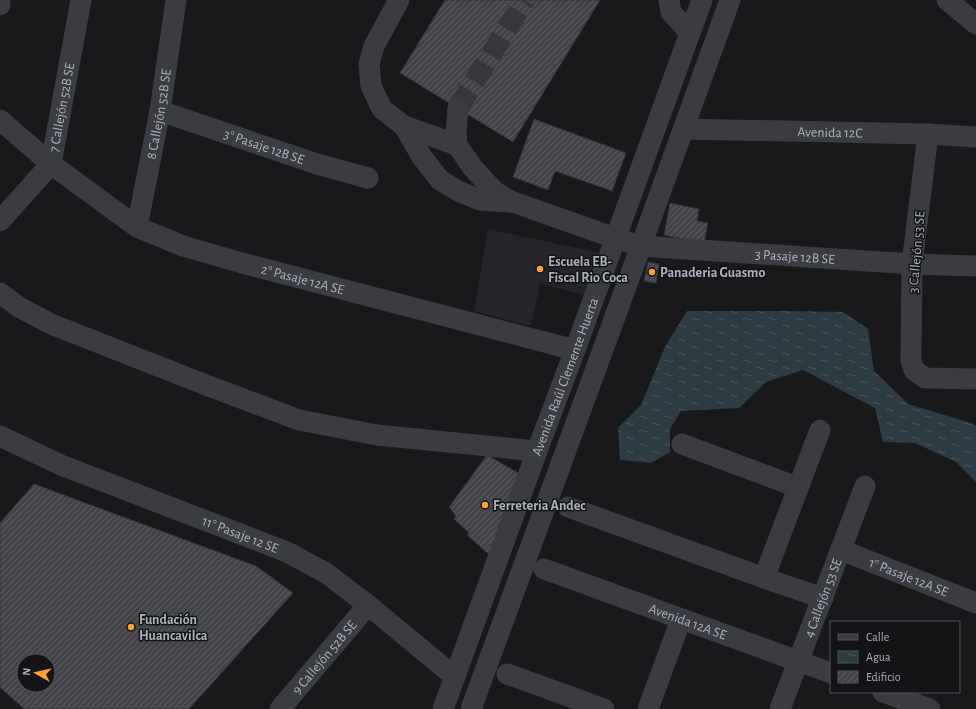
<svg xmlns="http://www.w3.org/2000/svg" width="976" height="709" font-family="'Alegreya Sans',sans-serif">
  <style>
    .built { fill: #252529 }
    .water { fill: url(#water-ripples) }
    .building { fill: url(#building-hatch); stroke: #333438; fill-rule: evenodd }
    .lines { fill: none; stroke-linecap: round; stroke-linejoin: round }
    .minor-tunnel { stroke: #36383c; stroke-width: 21; stroke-dasharray: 21 10; stroke-linecap: butt }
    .minor { stroke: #3a3c41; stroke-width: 21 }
    .poi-dot { fill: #ff9f2e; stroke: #141417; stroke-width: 1.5 }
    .labels { text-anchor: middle; stroke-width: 3; stroke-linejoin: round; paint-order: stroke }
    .street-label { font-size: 14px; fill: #aab2bd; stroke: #141417 }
    .poi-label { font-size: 14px; font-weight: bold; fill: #aab2bd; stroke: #141417; text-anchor: start }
  </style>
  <defs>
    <pattern id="water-ripples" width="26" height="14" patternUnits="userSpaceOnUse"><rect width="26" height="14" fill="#2d3b42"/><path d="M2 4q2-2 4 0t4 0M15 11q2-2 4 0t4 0" fill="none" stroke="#49555b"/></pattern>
    <pattern id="building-hatch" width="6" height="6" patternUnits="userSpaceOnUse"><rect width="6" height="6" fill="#434449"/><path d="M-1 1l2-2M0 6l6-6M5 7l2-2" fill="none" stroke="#5b5d61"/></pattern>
  </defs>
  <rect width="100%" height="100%" fill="#19191c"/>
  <path class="built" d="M 488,229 L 605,254 L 589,296 L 540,284 L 531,326 L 474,311 Z"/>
  <path class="water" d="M 687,311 L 793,311 L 843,312 L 868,329 L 874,371 L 908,404 L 974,424 L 976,426 L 976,482 L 956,462 L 915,443 L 883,442 L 875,408 L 803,370 L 766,382 L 739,408 L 681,411 L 670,429 L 670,452 L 651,463 L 620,460 L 618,428 L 641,405 L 665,347 Z"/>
  <path class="building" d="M 445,0 L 600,0 L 513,142 L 400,73 Z
    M 534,119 L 626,153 L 612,191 L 555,171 L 548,190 L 513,177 Z
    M 670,203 L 699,209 L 697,221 L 708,223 L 704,243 L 664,235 Z
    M 648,262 L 659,264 L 656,283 L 644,281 Z
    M 487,455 L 520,474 L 493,558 L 467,535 L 469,533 L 454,519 L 456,516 L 449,507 Z
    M 34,484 L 256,566 L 293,593 L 189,709 L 24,709 L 0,687 L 0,523 ZM 24,661 L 48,661 L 48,685 L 24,685 Z"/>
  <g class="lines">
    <path class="minor-tunnel" d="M 458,108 L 525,0"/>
    <g class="minor">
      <path d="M 399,0 L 374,46 L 369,64 L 371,86 L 382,109 L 404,126 L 457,145"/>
      <path d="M 669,0 L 671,12 L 690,33"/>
      <path d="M 947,0 L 976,24"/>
      <path d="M 0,5 L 0,0"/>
      <path id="s1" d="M 458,108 L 456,134 L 457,145 L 473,168 L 495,192 L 513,202 L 615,238 L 641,246 L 912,264 L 976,266"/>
      <path id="s2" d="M 160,111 L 317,164 L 368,178"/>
      <path id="s3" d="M 0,120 L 51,164 L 137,227 L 183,246 L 242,263 L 575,350"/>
      <path d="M 404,126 L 422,157 L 440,180 L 460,192 L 480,200 L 510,202"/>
      <path id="s4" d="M 683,129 L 928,134 L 976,137"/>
      <path d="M 928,134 L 912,264 L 911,360 L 914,370 L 925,378 L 976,379"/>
      <path id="s5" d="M 0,221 L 51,164 L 81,0"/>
      <path id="s6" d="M 137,227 L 160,111 L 176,0"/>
      <path d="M 0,293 L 19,307 L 51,324 L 206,385 L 299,420 L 377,435 L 537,451"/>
      <path id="s7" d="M 0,436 L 61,465 L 287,552 L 326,573 L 368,605 L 455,677"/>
      <path d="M 682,444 L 797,487"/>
      <path d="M 568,507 L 764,578 L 823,598"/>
      <path id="s8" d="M 841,550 L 976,603"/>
      <path id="s9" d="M 544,569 L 831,673"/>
      <path d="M 764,578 L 820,430"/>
      <path d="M 507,674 L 604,709"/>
      <path d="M 883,692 L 930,709"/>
      <path id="s10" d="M 280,709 L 368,605"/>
      <path id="s11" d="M 443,709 L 537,451 L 575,350 L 702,0"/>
      <path d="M 471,709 L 641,246 L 730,0"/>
      <path d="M 648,709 L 681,619"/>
      <path id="s12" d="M 780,709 L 865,486"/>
    </g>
  </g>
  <g class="poi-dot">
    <circle cx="540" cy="269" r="4"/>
    <circle cx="652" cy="272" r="4"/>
    <circle cx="485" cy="505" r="4"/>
    <circle cx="131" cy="627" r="4"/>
  </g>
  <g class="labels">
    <g class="street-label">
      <text dy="5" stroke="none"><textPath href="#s5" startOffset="134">7 Callejón 52B SE</textPath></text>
      <text dy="5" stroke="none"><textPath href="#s6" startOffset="115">8 Callejón 52B SE</textPath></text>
      <text dy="5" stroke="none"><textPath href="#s4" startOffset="147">Avenida 12C</textPath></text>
      <text dy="5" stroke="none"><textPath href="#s2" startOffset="110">3° Pasaje 12B SE</textPath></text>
      <text transform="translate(916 252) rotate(-85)" y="5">3 Callejón 53 SE</text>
      <text dy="5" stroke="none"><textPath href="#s1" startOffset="408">3 Pasaje 12B SE</textPath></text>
      <text dy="5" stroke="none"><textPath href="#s3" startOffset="348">2° Pasaje 12A SE</textPath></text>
      <text dy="5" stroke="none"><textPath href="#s11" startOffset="354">Avenida Raúl Clemente Huerta</textPath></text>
      <text dy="5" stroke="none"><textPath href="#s7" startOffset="260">11° Pasaje 12 SE</textPath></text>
      <text dy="5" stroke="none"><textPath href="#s8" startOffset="73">1° Pasaje 12A SE</textPath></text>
      <text dy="5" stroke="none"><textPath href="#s12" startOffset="119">4 Callejón 53 SE</textPath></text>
      <text dy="5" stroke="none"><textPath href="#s9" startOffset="153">Avenida 12A SE</textPath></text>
      <text dy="5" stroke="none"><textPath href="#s10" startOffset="68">9 Callejón 52B SE</textPath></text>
    </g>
    <g class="poi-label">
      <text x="548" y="266">Escuela EB-<tspan x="548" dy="16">Fiscal Rio Coca</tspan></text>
      <text x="660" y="277">Panaderia Guasmo</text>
      <text x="493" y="510">Ferreteria Andec</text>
      <text x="139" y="624">Fundación<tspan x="139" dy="16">Huancavilca</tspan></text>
    </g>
  </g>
  <rect x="830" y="621" width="130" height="72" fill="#141417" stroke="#505359"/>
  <rect x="838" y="634" width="20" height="6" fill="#3a3c41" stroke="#505359"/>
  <text x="866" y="641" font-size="12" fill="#aab2bd">Calle</text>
  <rect x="838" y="651" width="20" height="12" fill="url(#water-ripples)" stroke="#505359"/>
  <text x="866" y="661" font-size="12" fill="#aab2bd">Agua</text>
  <rect x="838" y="671" width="20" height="12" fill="url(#building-hatch)" stroke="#505359"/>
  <text x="866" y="681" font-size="12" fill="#aab2bd">Edificio</text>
  <g transform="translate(36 673) rotate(278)"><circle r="19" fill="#141417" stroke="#505359"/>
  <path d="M0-3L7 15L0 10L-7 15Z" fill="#ff9f2e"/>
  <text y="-6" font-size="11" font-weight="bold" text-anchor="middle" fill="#aab2bd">N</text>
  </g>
</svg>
